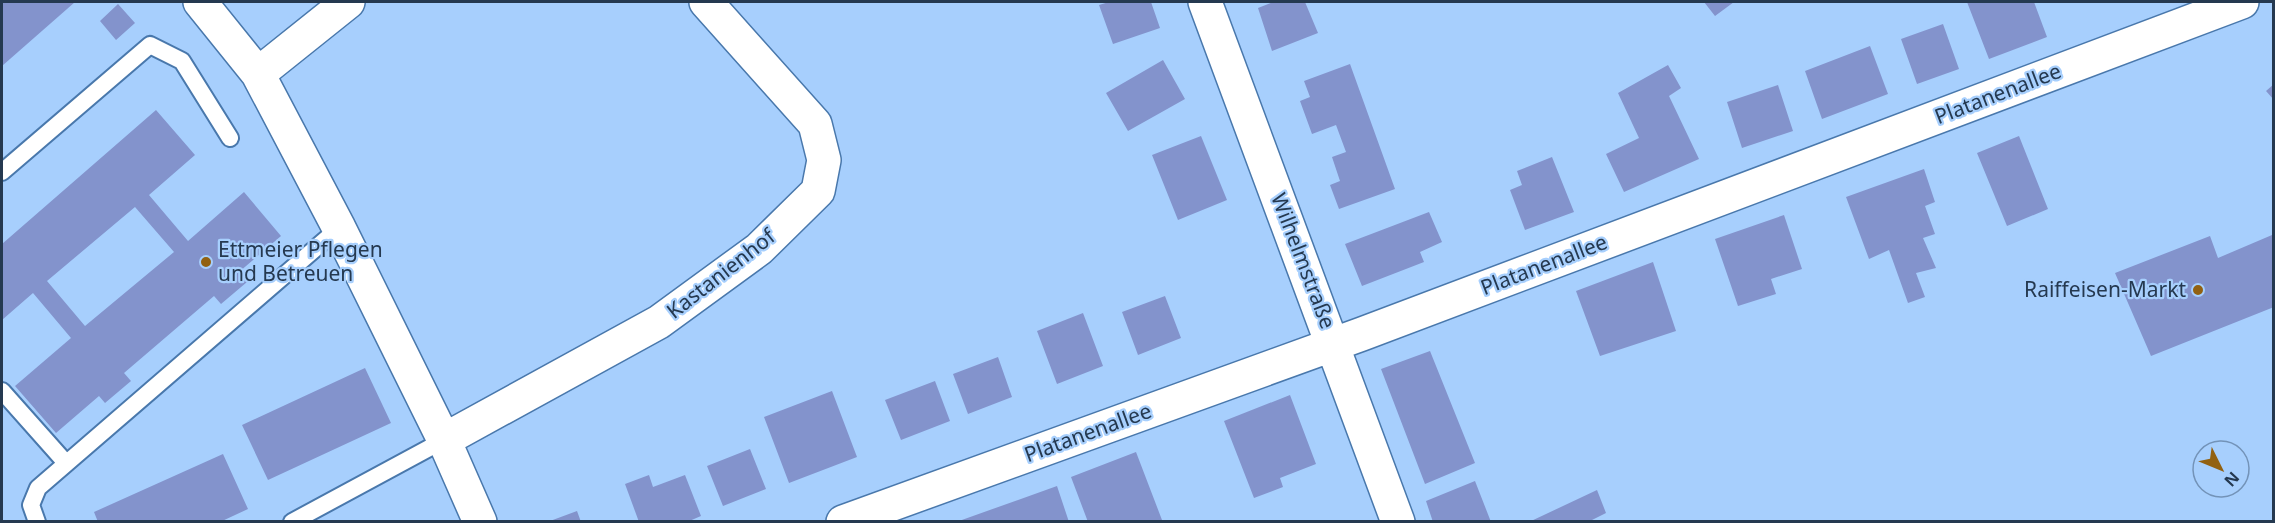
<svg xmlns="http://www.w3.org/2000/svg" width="2275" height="523" font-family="'Noto Sans',sans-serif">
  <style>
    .building { fill: #8393cc; fill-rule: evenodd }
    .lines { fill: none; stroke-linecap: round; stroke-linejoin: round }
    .lane-casing { stroke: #4978ac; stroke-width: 20 }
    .street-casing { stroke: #4978ac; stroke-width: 36 }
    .lane { stroke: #fff; stroke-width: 16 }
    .street { stroke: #fff; stroke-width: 33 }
    .poi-dot { fill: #926111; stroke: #a7cffd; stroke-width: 2 }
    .labels { text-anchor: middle; stroke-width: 4.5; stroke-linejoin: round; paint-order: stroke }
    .street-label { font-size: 21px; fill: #253950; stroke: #a7cffd }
    .poi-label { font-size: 21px; fill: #253950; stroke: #a7cffd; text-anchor: start }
  </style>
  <rect width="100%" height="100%" fill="#a7cffd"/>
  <path class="building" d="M 2,2 L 75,2 L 2,66 Z
    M 1109,2 L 1151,2 L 1160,28 L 1113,44 L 1099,5 Z
    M 1273,2 L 1305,2 L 1318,33 L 1272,51 L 1258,8 Z
    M 1704,2 L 1734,2 L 1715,16 Z
    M 1967,2 L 2034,2 L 2047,37 L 1989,59 Z
    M 118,4 L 135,23 L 116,40 L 100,21 Z
    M 1943,24 L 1959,69 L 1917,84 L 1901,39 Z
    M 1870,46 L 1888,94 L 1822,119 L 1805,71 Z
    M 1163,60 L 1185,99 L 1128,131 L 1106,93 Z
    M 1350,64 L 1395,189 L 1339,209 L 1330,185 L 1340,181 L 1332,157 L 1346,152 L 1336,125 L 1312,134 L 1300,101 L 1310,97 L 1304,81 Z
    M 1668,65 L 1681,88 L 1669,96 L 1699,159 L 1624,192 L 1606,154 L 1639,138 L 1618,93 Z
    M 2274,84 L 2274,100 L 2266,91 Z
    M 1778,85 L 1793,131 L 1742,148 L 1727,102 Z
    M 156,110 L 195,155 L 149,195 L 188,241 L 244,192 L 281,236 L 239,272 L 247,282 L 221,304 L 214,296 L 124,373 L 131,381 L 105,403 L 99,396 L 56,433 L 15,386 L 71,338 L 33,293 L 2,320 L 2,244 ZM 135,207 L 174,252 L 85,326 L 47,281 Z
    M 1201,136 L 1227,200 L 1178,220 L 1152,155 Z
    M 2019,136 L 2048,209 L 2007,226 L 1977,153 Z
    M 1552,157 L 1574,212 L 1525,230 L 1510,190 L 1522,185 L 1517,171 Z
    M 1924,169 L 1935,202 L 1925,206 L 1935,234 L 1923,238 L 1936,268 L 1916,273 L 1925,297 L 1908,303 L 1889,250 L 1869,259 L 1846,197 Z
    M 1429,212 L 1442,242 L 1420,252 L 1424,262 L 1362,286 L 1345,244 Z
    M 1784,215 L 1802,269 L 1771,279 L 1776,294 L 1738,306 L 1715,239 Z
    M 2272,235 L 2274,307 L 2151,356 L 2115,273 L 2210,236 L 2218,258 Z
    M 1653,262 L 1676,331 L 1600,356 L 1576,291 Z
    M 1165,296 L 1181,338 L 1138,355 L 1122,312 Z
    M 1083,313 L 1103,366 L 1057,384 L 1037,331 Z
    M 1430,351 L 1475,463 L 1425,484 L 1381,369 Z
    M 998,357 L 1012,397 L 968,414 L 953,374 Z
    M 365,368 L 391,423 L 268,480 L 242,425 Z
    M 935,381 L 950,421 L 901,440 L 885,400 Z
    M 832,391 L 857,457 L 789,483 L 764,417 Z
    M 1290,395 L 1316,464 L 1280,478 L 1283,487 L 1254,498 L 1224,421 Z
    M 750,449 L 766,489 L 723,506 L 707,466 Z
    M 1136,452 L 1162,520 L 1088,522 L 1071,477 Z
    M 223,454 L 248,509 L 220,522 L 98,522 L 94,512 Z
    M 649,475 L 653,487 L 685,475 L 701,516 L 687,522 L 639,522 L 625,484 Z
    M 1475,481 L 1491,522 L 1433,522 L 1426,501 Z
    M 1057,486 L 1069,522 L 959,522 L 959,521 Z
    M 1597,490 L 1606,513 L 1588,522 L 1529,522 Z
    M 577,511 L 581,522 L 550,522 L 550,521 Z"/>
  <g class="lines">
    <g class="lane-casing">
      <path id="lane" d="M 2,172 L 150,45 L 182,61 L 230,138
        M 2,391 L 66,463
        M 37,522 L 31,505 L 38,488 L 339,228
        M 292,522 L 444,440"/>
    </g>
    <g class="street-casing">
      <path id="street" d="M 200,2 L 258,74 L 339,228 L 444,440 L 480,522
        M 1205,2 L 1398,522
        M 258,74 L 348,2
        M 444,440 L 659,322 L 759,249 L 818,191 L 824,160 L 815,124 L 706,2
        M 843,522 L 1362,334 L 2242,2"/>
    </g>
    <use href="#lane" class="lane"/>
    <use href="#street" class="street"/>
  </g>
  <g class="poi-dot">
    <circle cx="206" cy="262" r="6"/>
    <circle cx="2198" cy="290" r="6"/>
  </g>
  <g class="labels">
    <g class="street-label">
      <text transform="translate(1998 94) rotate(-21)" y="7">Platanenallee</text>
      <text transform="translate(1303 261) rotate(69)" y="7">Wilhelmstraße</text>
      <text transform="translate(1544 265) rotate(-21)" y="7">Platanenallee</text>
      <text transform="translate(721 274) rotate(-38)" y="7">Kastanienhof</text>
      <text transform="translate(1088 433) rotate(-20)" y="7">Platanenallee</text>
    </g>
    <g class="poi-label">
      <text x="218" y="257">Ettmeier Pflegen<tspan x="218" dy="24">und Betreuen</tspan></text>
      <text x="2186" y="297" text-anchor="end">Raiffeisen-Markt</text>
    </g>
  </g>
  <rect width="2275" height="523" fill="none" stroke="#253950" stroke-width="6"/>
  <g transform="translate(2221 469) rotate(133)"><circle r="28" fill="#a7cffd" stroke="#7393b8" stroke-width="1.5"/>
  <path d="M0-4.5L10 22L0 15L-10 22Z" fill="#926111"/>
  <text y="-9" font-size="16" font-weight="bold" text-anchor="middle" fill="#253950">N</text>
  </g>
</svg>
